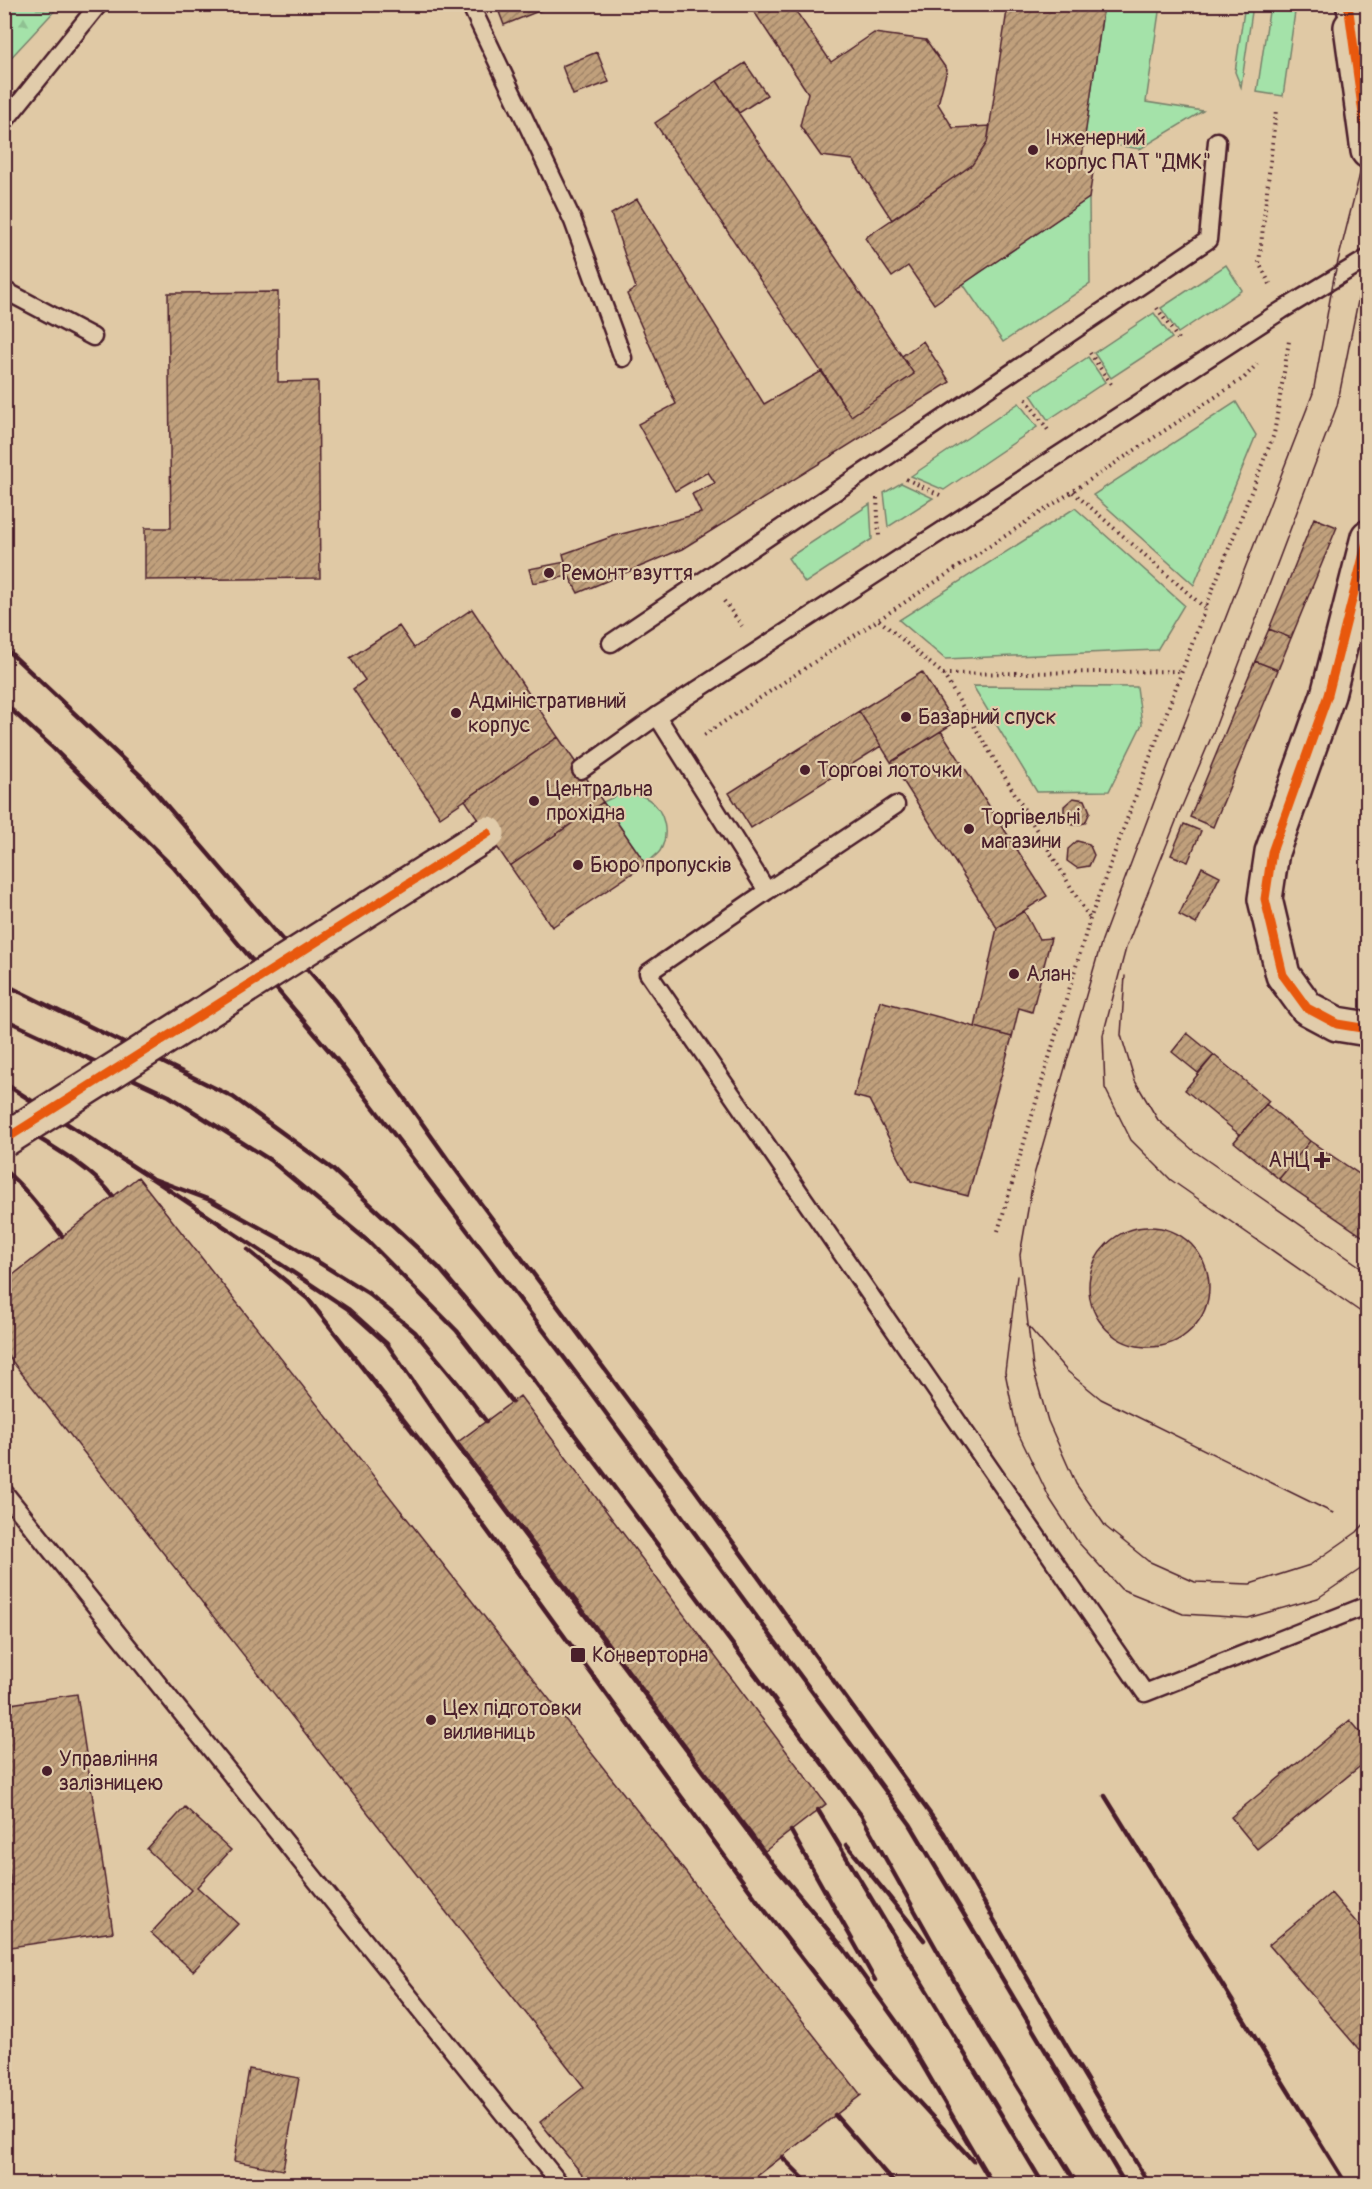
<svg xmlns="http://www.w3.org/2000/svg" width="1372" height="2189" font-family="Pangolin,sans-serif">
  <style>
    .grass { fill: #a4e2a9; stroke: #77806a; stroke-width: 1.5 }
    .forest { fill: url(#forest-firs); stroke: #77806a; stroke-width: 1.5 }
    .building { fill: url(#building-hatch); stroke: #4a1f2b; stroke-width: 1.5 }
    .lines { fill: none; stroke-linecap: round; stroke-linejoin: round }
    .service-casing { stroke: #4a1f2b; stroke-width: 21 }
    .minor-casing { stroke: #4a1f2b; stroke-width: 38 }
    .secondary-casing { stroke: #4a1f2b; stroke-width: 38 }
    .path { stroke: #4a1f2b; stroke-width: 4; stroke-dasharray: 1.5 4.5; stroke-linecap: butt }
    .service { stroke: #e1ccab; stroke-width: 16 }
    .minor { stroke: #e1ccab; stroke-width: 33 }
    .secondary { stroke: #e1ccab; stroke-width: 33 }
    .tram { stroke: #4a1f2b; stroke-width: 1.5 }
    .rail { stroke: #4a1f2b; stroke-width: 4.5 }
    .minor-bridge-casing { stroke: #4a1f2b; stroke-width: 38; stroke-linecap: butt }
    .minor-bridge { stroke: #e1ccab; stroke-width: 33 }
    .cycleway-casing { stroke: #e1ccab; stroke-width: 13 }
    .cycleway { stroke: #e8590c; stroke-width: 9 }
    .poi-dot { fill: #4a1f2b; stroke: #e1ccab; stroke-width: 2 }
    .labels { text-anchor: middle; stroke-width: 4.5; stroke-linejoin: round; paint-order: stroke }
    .poi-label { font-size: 21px; fill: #4a1f2b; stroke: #e1ccab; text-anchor: start }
  </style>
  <defs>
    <pattern id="forest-firs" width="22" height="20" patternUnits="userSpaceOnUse" patternTransform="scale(1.5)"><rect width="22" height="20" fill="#a4e2a9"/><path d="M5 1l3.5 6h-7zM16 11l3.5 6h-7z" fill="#8fc192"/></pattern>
    <pattern id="building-hatch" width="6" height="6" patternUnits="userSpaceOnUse" patternTransform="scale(1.5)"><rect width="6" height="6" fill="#c0a07c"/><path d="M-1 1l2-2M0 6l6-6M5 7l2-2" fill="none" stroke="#9e8266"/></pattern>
  </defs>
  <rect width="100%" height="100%" fill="#e0c9a5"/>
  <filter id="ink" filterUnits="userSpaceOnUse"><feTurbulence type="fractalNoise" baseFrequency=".0167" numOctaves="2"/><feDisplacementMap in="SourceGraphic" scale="12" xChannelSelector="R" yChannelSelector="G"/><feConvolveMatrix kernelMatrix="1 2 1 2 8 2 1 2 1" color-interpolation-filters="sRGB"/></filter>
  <g filter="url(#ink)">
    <path class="grass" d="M 1245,4 L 1253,5 L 1241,87 L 1235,72 Z
      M 1104,5 L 1160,5 L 1146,102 L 1203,111 L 1140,149 L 1084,140 Z
      M 1270,5 L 1296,5 L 1283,96 L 1257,92 Z
      M 1089,198 L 1090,284 L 1003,342 L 963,284 Z
      M 1226,265 L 1242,290 L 1178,333 L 1161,308 Z
      M 1154,313 L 1172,338 L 1111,378 L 1094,353 Z
      M 1088,357 L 1105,382 L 1048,420 L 1031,395 Z
      M 1236,402 L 1256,435 L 1194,585 L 1093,495 Z
      M 1019,403 L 1037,427 L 944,490 L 911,476 Z
      M 901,483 L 933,498 L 888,527 L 884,493 Z
      M 870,504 L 872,539 L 805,583 L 788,558 Z
      M 1075,508 L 1184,605 L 1157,650 L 945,659 L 899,620 Z
      M 973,686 L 1137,687 L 1142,724 L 1109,791 L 1037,792 Z
      M 620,794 C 630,794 640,794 648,799 C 665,810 670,834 660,851 C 656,856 650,860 646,864 L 603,802 Z"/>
    <path class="forest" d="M 5,4 L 60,5 L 5,64 L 4,5 Z"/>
    <path class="building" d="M 496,4 L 556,4 L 504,25 Z
      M 749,4 L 791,4 L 831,62 L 874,33 L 926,40 L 947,70 L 938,104 L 953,128 L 990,126 L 987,143 L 972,165 L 892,220 L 853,160 L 821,156 L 800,126 L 808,93 Z
      M 1008,4 L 1104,4 L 1082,157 L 1095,159 L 1089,198 L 934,304 L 908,266 L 892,277 L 865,238 L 972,165 L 987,143 Z
      M 597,52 L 609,82 L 573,95 L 562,66 Z
      M 745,63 L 767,95 L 739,113 L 717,81 Z
      M 717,81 L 914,374 L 851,416 L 655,123 Z
      M 637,199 L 764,404 L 822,371 L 851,416 L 914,374 L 902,356 L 923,341 L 950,382 L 682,549 L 578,593 L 569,576 L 563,554 L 614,536 L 701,513 L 692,494 L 715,483 L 708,472 L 675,491 L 638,424 L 676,404 L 627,294 L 636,288 L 611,214 Z
      M 278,292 L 278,382 L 318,381 L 320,578 L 145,580 L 145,528 L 171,528 L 168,293 Z
      M 1314,518 L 1337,527 L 1291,638 L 1269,629 Z
      M 565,562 L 569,576 L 533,583 L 529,569 Z
      M 472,609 L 558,737 L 440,817 L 353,689 L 365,680 L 350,658 L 399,626 L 414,648 Z
      M 1269,629 L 1291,638 L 1278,670 L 1255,661 Z
      M 1255,661 L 1278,670 L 1213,827 L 1190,817 Z
      M 922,672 L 954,723 L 891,762 L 859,711 Z
      M 859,711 L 881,746 L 751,828 L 729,793 Z
      M 941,731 L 1047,896 L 997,928 L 891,762 Z
      M 558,737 L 603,802 L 510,866 L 465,800 Z
      M 1073,798 L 1085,800 L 1090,812 L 1085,823 L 1073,825 L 1064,818 L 1064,806 Z
      M 603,802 L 646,864 L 552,927 L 510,866 Z
      M 1184,824 L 1201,831 L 1188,862 L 1171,855 Z
      M 1077,841 L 1089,844 L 1094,855 L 1089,866 L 1077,868 L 1067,861 L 1068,849 Z
      M 1202,867 L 1220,876 L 1196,924 L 1179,915 Z
      M 1024,911 L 1039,939 L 1051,938 L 1032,1012 L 1019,1008 L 1012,1037 L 975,1027 L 997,928 Z
      M 880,1001 L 1012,1037 L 968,1196 L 911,1181 L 869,1100 L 854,1096 Z
      M 1187,1033 L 1214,1055 L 1198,1073 L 1172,1052 Z
      M 1214,1055 L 1269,1101 L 1240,1135 L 1185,1090 Z
      M 1266,1104 L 1310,1141 L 1279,1179 L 1234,1142 Z
      M 1310,1141 L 1368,1180 L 1368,1240 L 1279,1179 Z
      M 138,1177 L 861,2095 L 747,2184 L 590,2184 L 540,2122 L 584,2087 L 4,1351 L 4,1282 Z
      M1089 1287a60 60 0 1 1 120 0a60 60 0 1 1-120 0Z
      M 520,1396 L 826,1804 L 765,1851 L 458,1442 Z
      M 77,1694 L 113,1932 L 4,1948 L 4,1891 L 12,1890 L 4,1837 L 4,1705 Z
      M 1350,1720 L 1368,1741 L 1368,1760 L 1257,1849 L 1231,1817 Z
      M 185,1807 L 231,1850 L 197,1887 L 238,1924 L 193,1971 L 151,1933 L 191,1890 L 147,1849 Z
      M 1331,1893 L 1368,1936 L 1368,2060 L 1269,1945 Z
      M 249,2069 L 299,2078 L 283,2170 L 234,2161 Z"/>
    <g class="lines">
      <g class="service-casing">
        <path id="service" d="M 470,4 L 573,221 L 623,358
          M 4,122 L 99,4
          M 4,290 L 93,337
          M 611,643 L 1208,240 L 1217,141
          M 657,716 L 767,891 L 648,973 L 1145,1693 L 1368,1605
          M 581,770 L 657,716 L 1282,310 L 1368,258
          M 767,891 L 896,805
          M 4,1492 L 560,2184"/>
      </g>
      <g class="minor-casing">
        <path id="minor" d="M 1351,27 L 1368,151
          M 1368,537 L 1328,695 L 1272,852 L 1265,899 L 1283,975 L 1307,1008 L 1337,1024 L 1368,1029"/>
      </g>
      <g class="secondary-casing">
        <path id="secondary" d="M 1353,4 L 1368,60"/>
      </g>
      <path class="path" d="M 1270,284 L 1259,263 L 1276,110
        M 1157,308 L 1180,342
        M 1090,353 L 1113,387
        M 1026,399 L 1048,430
        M 906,479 L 942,496
        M 1073,492 L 1205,608
        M 877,498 L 879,536
        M 724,601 L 742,626
        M 879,620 L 943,674 L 1090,919
        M 943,674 L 1182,671
        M 704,735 L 1244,378 L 1257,364
        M 998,1231 L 1090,919 L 1205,609 L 1274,434 L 1289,341"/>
      <use href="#service" class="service"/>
      <use href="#minor" class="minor"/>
      <use href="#secondary" class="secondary"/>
      <path class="tram" d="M 1368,142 L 1334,277 L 1313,393 L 1154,802 L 1102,940 L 1034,1175 L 1020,1255 L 1033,1368 L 1048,1421 L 1076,1484 L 1106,1527 L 1148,1561 L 1195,1582 L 1250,1584 L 1310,1565 L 1357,1532 L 1368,1520
        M 1368,251 L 1337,406 L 1213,733 L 1180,811 L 1126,948 L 1103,1035 L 1105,1088 L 1131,1140 L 1171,1180 L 1368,1317
        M 1125,976 L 1121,1035 L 1135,1081 L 1158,1120 L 1194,1151 L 1368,1272
        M 1017,1276 L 1005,1372 L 1017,1431 L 1050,1499 L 1078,1542 L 1121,1589 L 1183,1614 L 1248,1618 L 1318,1598 L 1368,1564
        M 1027,1325 L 1067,1371 L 1101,1399 L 1333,1513"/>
      <path class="rail" d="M 4,647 L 143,778 L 335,1001 L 449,1161 L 695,1490 L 944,1833 L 1066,2045 L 1149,2184
        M 4,703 L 51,746 L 174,868 L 342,1066 L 591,1393 L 910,1824 L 1125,2184
        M 4,984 L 233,1097 L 331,1168 L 439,1268 L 532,1378 L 861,1815 L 982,2030 L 1077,2184
        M 4,1019 L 169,1096 L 270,1160 L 370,1243 L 457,1331 L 512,1402
        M 4,1083 L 151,1178 L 210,1200 L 286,1242 L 368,1293 L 415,1332 L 459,1385 L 486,1421
        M 4,1117 C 41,1141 86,1162 113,1196
        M 4,1170 C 27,1189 44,1213 62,1236
        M 151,1178 L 348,1309 L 387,1344 L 454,1441 L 767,1857 L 844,1949 L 899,2025 L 990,2180
        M 248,1250 L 308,1299 L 440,1466 L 756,1899 L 883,2063 L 973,2161
        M 1105,1796 L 1346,2184
        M 818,1810 L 1043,2184
        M 791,1831 L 875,1980
        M 847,1845 L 924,1940
        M 835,2115 L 895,2184
        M 782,2157 L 809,2184"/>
      <g class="minor-bridge-casing">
        <path id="minor-bridge" d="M 4,1140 L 488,833"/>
      </g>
      <use href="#minor-bridge" class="minor-bridge"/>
      <g class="cycleway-casing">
        <path id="cycleway" d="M 1348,4 L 1368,151
          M 1368,537 L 1328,695 L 1272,852 L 1265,899 L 1283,975 L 1307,1008 L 1337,1024 L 1368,1029
          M 4,1140 L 488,833"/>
      </g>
      <use href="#cycleway" class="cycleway"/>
    </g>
  </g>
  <g class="poi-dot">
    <circle cx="1033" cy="150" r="6"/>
    <circle cx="549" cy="573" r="6"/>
    <circle cx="456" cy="713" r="6"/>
    <circle cx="906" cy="717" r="6"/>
    <circle cx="805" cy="770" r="6"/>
    <circle cx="534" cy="801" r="6"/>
    <circle cx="969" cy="829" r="6"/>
    <circle cx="578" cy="865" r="6"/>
    <circle cx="1014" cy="974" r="6"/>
    <path d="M1319 1151h6v6h6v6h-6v6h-6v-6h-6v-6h6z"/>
    <rect x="570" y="1647" width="16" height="16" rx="3"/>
    <circle cx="431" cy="1720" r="6"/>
    <circle cx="47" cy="1771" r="6"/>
  </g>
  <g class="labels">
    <g class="poi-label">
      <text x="1045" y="145">Інженерний<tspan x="1045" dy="24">корпус ПАТ "ДМК"</tspan></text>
      <text x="561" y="580">Ремонт взуття</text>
      <text x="468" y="708">Адміністративний<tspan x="468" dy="24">корпус</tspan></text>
      <text x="918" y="724">Базарний спуск</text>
      <text x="817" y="777">Торгові лоточки</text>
      <text x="546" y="796">Центральна<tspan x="546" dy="24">прохідна</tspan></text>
      <text x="981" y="824">Торгівельні<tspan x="981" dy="24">магазини</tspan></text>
      <text x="590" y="872">Бюро пропусків</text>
      <text x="1026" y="981">Алан</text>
      <text x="1310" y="1167" text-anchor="end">АНЦ</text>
      <text x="592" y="1662">Конверторна</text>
      <text x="443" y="1715">Цех підготовки<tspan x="443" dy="24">виливниць</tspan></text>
      <text x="59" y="1766">Управління<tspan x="59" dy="24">залізницею</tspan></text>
    </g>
  </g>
  <rect width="1372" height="2189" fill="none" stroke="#e1ccab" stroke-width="24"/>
  <rect x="12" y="12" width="1348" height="2165" fill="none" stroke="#4a1f2b" stroke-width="2" filter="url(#ink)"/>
</svg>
